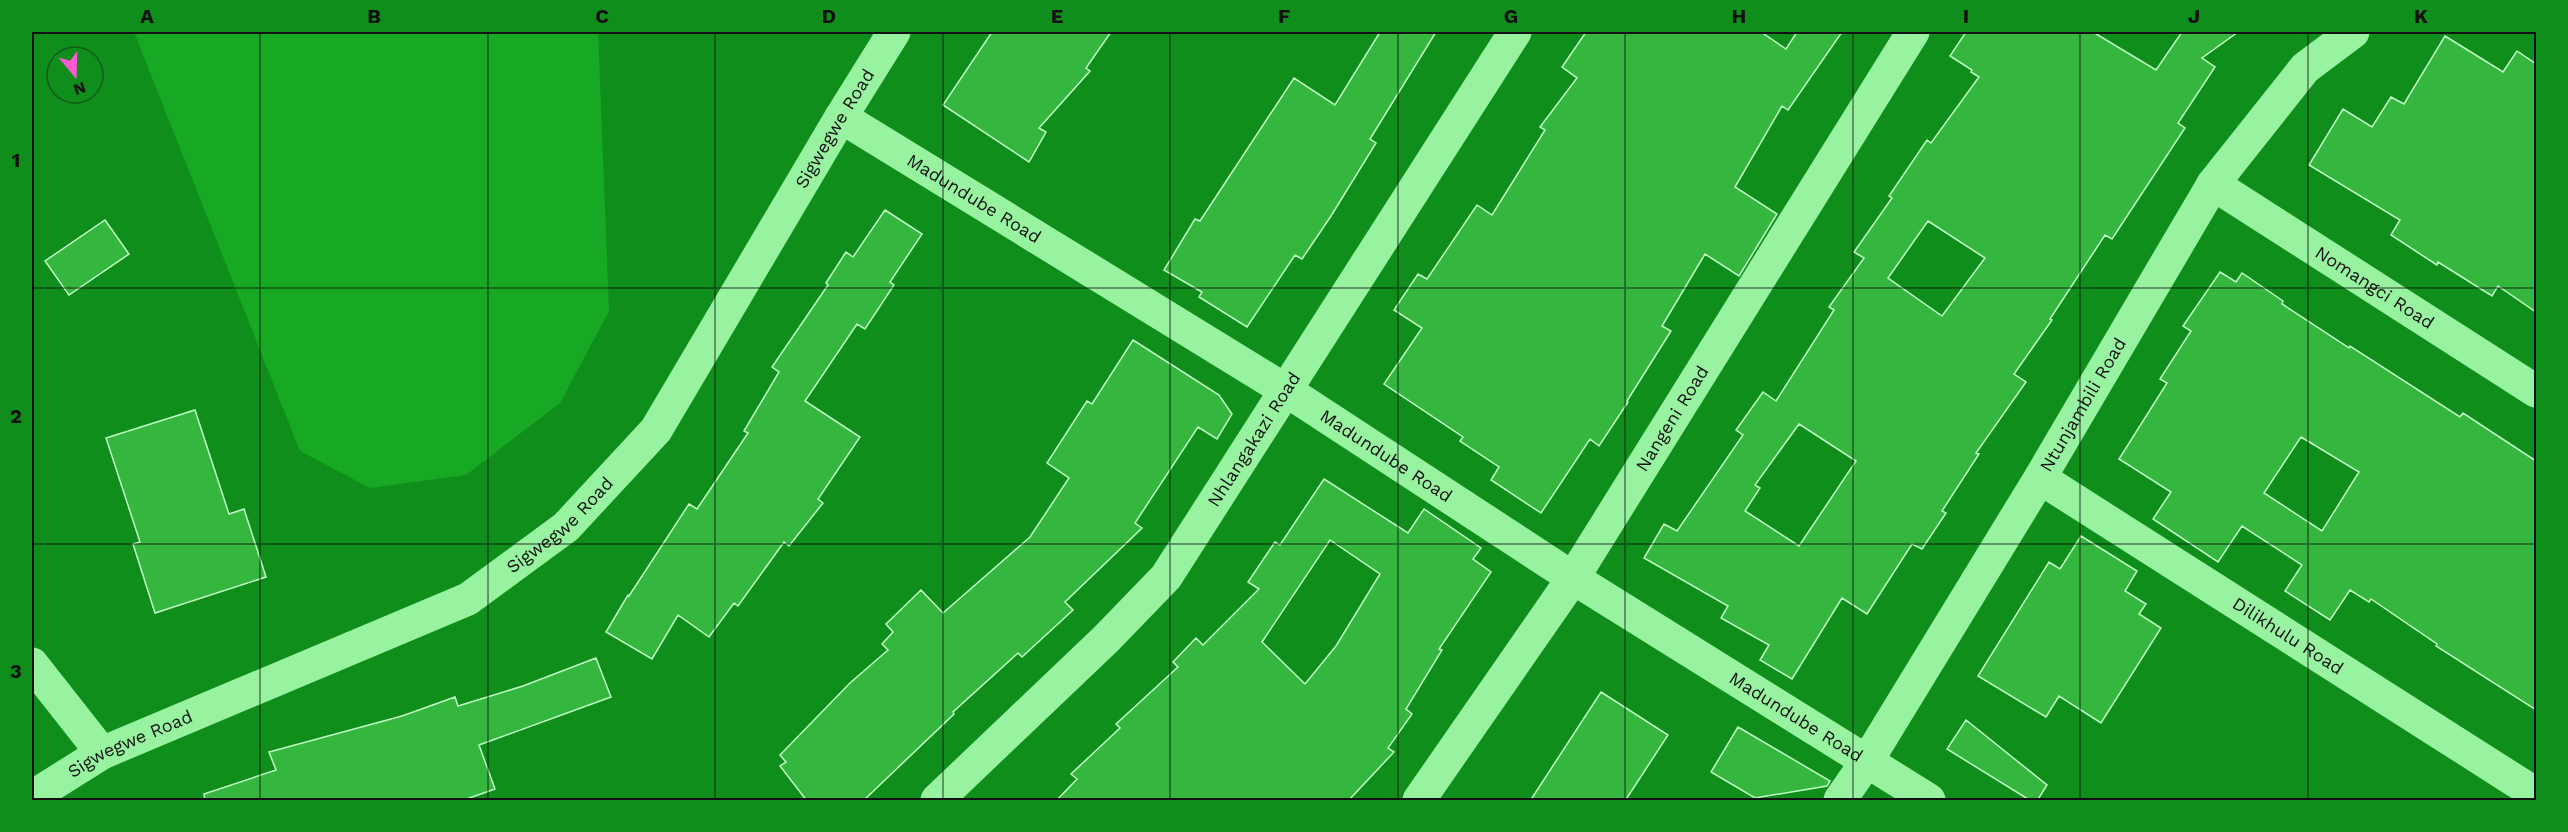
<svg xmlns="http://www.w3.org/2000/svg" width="2568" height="832" font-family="'Work Sans',sans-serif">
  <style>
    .green { fill: #17a924 }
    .building { fill: #34b63f; stroke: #c0fdc5; stroke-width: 1.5; fill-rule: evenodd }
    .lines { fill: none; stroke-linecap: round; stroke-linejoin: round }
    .minor { stroke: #98f3a0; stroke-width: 33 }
    .grid { fill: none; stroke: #111; stroke-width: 1.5; stroke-opacity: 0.55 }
    .labels { text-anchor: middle; stroke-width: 4.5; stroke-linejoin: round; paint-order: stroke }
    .street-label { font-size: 18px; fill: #111; stroke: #108e1c }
    .neatline { fill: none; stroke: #111; stroke-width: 2 }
    .grid-label { font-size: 20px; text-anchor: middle; font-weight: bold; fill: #111 }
  </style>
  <rect width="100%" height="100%" fill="#108e1c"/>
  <path class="green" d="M 134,32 L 598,32 L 609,311 L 560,403 L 466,475 L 370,488 L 300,451 Z"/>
  <path class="building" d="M 992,32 L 1111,32 L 1086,68 L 1090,71 L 1039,128 L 1046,132 L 1029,162 L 943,105 Z
    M 1380,32 L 1436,32 L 1370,139 L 1376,143 L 1331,216 L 1302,259 L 1295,255 L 1247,327 L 1199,297 L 1202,292 L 1164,270 L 1195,219 L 1200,221 L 1294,78 L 1335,105 Z
    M 1586,32 L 1761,32 L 1786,49 L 1797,32 L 1842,32 L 1788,110 L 1782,106 L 1735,187 L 1777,214 L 1739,276 L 1705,254 L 1662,326 L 1671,331 L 1627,401 L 1628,402 L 1599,446 L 1590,439 L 1541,513 L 1491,480 L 1499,467 L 1460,441 L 1463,437 L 1384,384 L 1422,328 L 1394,310 L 1418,274 L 1427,279 L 1477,205 L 1492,215 L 1545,130 L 1540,127 L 1577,78 L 1562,67 Z
    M 1966,32 L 2093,32 L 2156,70 L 2182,32 L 2238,32 L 2202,58 L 2215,67 L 2178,123 L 2185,128 L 2112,239 L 2105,235 L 2050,319 L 2052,320 L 2014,374 L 2026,382 L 1976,453 L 1979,454 L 1942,511 L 1946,513 L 1922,549 L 1912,544 L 1867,614 L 1842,598 L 1792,679 L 1760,660 L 1769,645 L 1721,618 L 1728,606 L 1644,558 L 1664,524 L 1677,531 L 1743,435 L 1736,430 L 1763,392 L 1776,401 L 1834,310 L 1829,307 L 1864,258 L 1854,252 L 1892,198 L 1889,196 L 1927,140 L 1931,143 L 1979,77 L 1971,72 L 1972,70 L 1950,56 ZM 1928,221 L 1985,258 L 1942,316 L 1888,278 ZM 1799,424 L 1856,461 L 1799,546 L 1745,511 L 1760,488 L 1755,485 Z
    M 2445,36 L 2503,72 L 2517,51 L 2536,64 L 2536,312 L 2498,286 L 2492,296 L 2438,262 L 2437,265 L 2391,235 L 2400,220 L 2309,165 L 2343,109 L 2372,127 L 2391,97 L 2404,104 Z
    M 885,210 L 922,234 L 890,282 L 894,285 L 865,329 L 857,324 L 805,401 L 860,437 L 818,499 L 823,503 L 789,546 L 784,542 L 738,606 L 734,603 L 709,637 L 678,615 L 652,659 L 606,632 L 628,595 L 629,596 L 689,504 L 697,509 L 748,433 L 744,431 L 779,372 L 772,367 L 828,285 L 826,283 L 846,252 L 853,257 Z
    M 105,220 L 129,254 L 69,295 L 45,261 Z
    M 2220,272 L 2236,282 L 2242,273 L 2283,301 L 2282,304 L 2349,348 L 2350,346 L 2460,417 L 2463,413 L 2536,461 L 2536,710 L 2436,646 L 2437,644 L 2371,599 L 2369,602 L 2350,590 L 2330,620 L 2285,591 L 2302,565 L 2242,526 L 2218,562 L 2153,519 L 2171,492 L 2119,459 L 2167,383 L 2160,379 L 2191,331 L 2183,326 ZM 2301,437 L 2359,472 L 2322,531 L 2264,493 Z
    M 1133,340 L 1219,395 L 1232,414 L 1217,439 L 1198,427 L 1135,523 L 1142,528 L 1065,602 L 1073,610 L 1022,657 L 1018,653 L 953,712 L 954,714 L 863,801 L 807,801 L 780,766 L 786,762 L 780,755 L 850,683 L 888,650 L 882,644 L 893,632 L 886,624 L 921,590 L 943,613 L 1030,537 L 1069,478 L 1047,463 L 1087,401 L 1092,404 Z
    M 195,410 L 229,514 L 244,509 L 266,577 L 155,613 L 133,544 L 140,542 L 106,438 Z
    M 1324,479 L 1408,533 L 1424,509 L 1481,548 L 1473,559 L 1491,572 L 1439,649 L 1442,650 L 1406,709 L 1412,714 L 1388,748 L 1394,752 L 1348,801 L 1056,801 L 1077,779 L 1071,774 L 1120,728 L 1116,724 L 1178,667 L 1173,662 L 1196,638 L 1203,645 L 1259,589 L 1248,582 L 1275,542 L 1280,545 ZM 1330,540 L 1380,574 L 1336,646 L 1305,684 L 1262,642 Z
    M 2081,536 L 2137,571 L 2125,591 L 2146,604 L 2139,614 L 2161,628 L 2101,723 L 2059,696 L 2046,717 L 1978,676 L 2049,562 L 2060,569 Z
    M 596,658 L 611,697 L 479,745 L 495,789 L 461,801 L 205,801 L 204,794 L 276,770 L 269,752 L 402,716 L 455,697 L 458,706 L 523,686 Z
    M 1601,692 L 1668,735 L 1625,801 L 1530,801 Z
    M 1966,720 L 2047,785 L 2037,801 L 2031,801 L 1947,749 Z
    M 1738,727 L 1830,781 L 1827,786 L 1755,798 L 1711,772 Z"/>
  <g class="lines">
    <g class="minor">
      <path id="s1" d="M 841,117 L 1287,391 L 1573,578 L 1929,800"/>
      <path id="s2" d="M 2213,184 L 2536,391"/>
      <path id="s3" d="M 2040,478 L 2536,794"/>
      <path d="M 32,664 L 102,753"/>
      <path id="s4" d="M 32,797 L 102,753 L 468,599 L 566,527 L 656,430 L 841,117 L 894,32"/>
      <path id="s5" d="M 937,800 L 1106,639 L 1166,577 L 1515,32"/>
      <path id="s6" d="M 1419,800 L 1573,578 L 1913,32"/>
      <path id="s7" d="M 1840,800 L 1867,761 L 2040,478 L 2213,184 L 2305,68 L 2353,32"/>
    </g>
  </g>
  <path class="grid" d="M 260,32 L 260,800M 488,32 L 488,800M 715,32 L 715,800M 943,32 L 943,800M 1170,32 L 1170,800M 1398,32 L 1398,800M 1625,32 L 1625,800M 1853,32 L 1853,800M 2080,32 L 2080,800M 2308,32 L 2308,800M 32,288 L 2536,288M 32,544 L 2536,544"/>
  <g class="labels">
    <g class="street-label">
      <text dy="6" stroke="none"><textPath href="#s4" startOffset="1084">Sigwegwe Road</textPath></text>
      <text dy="6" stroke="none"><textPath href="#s1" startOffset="156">Madundube Road</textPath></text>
      <text dy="6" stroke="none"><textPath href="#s2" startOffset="192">Nomangci Road</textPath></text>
      <text dy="6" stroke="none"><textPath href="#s7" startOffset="464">Ntunjambili Road</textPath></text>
      <text dy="6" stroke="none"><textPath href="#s6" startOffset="458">Nangeni Road</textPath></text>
      <text dy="6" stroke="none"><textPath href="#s5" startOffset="483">Nhlangakazi Road</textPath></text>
      <text dy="6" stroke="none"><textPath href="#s1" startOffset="642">Madundube Road</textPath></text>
      <text dy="6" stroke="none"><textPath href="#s4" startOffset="598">Sigwegwe Road</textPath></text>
      <text dy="6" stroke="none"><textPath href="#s3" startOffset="294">Dilikhulu Road</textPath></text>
      <text dy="6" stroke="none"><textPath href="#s1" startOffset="1128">Madundube Road</textPath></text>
      <text dy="6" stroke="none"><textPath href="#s4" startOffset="112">Sigwegwe Road</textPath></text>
    </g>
  </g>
  <rect width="2568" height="832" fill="none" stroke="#108e1c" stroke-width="66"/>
  <g transform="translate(75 75) rotate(161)"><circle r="28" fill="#108e1c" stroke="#105c18" stroke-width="1.5"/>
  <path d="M0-4.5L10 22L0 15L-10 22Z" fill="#ff5ad6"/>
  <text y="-9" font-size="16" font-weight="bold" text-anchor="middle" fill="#111111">N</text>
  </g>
  <rect x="33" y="33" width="2502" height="766" class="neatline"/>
  <g class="grid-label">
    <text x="147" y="23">A</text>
    <text x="374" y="23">B</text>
    <text x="602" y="23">C</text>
    <text x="829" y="23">D</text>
    <text x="1057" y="23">E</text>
    <text x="1284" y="23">F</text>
    <text x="1511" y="23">G</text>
    <text x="1739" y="23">H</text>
    <text x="1966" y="23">I</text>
    <text x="2194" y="23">J</text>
    <text x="2421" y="23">K</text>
    <text x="16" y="167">1</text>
    <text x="16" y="423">2</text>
    <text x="16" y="678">3</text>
  </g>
</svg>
